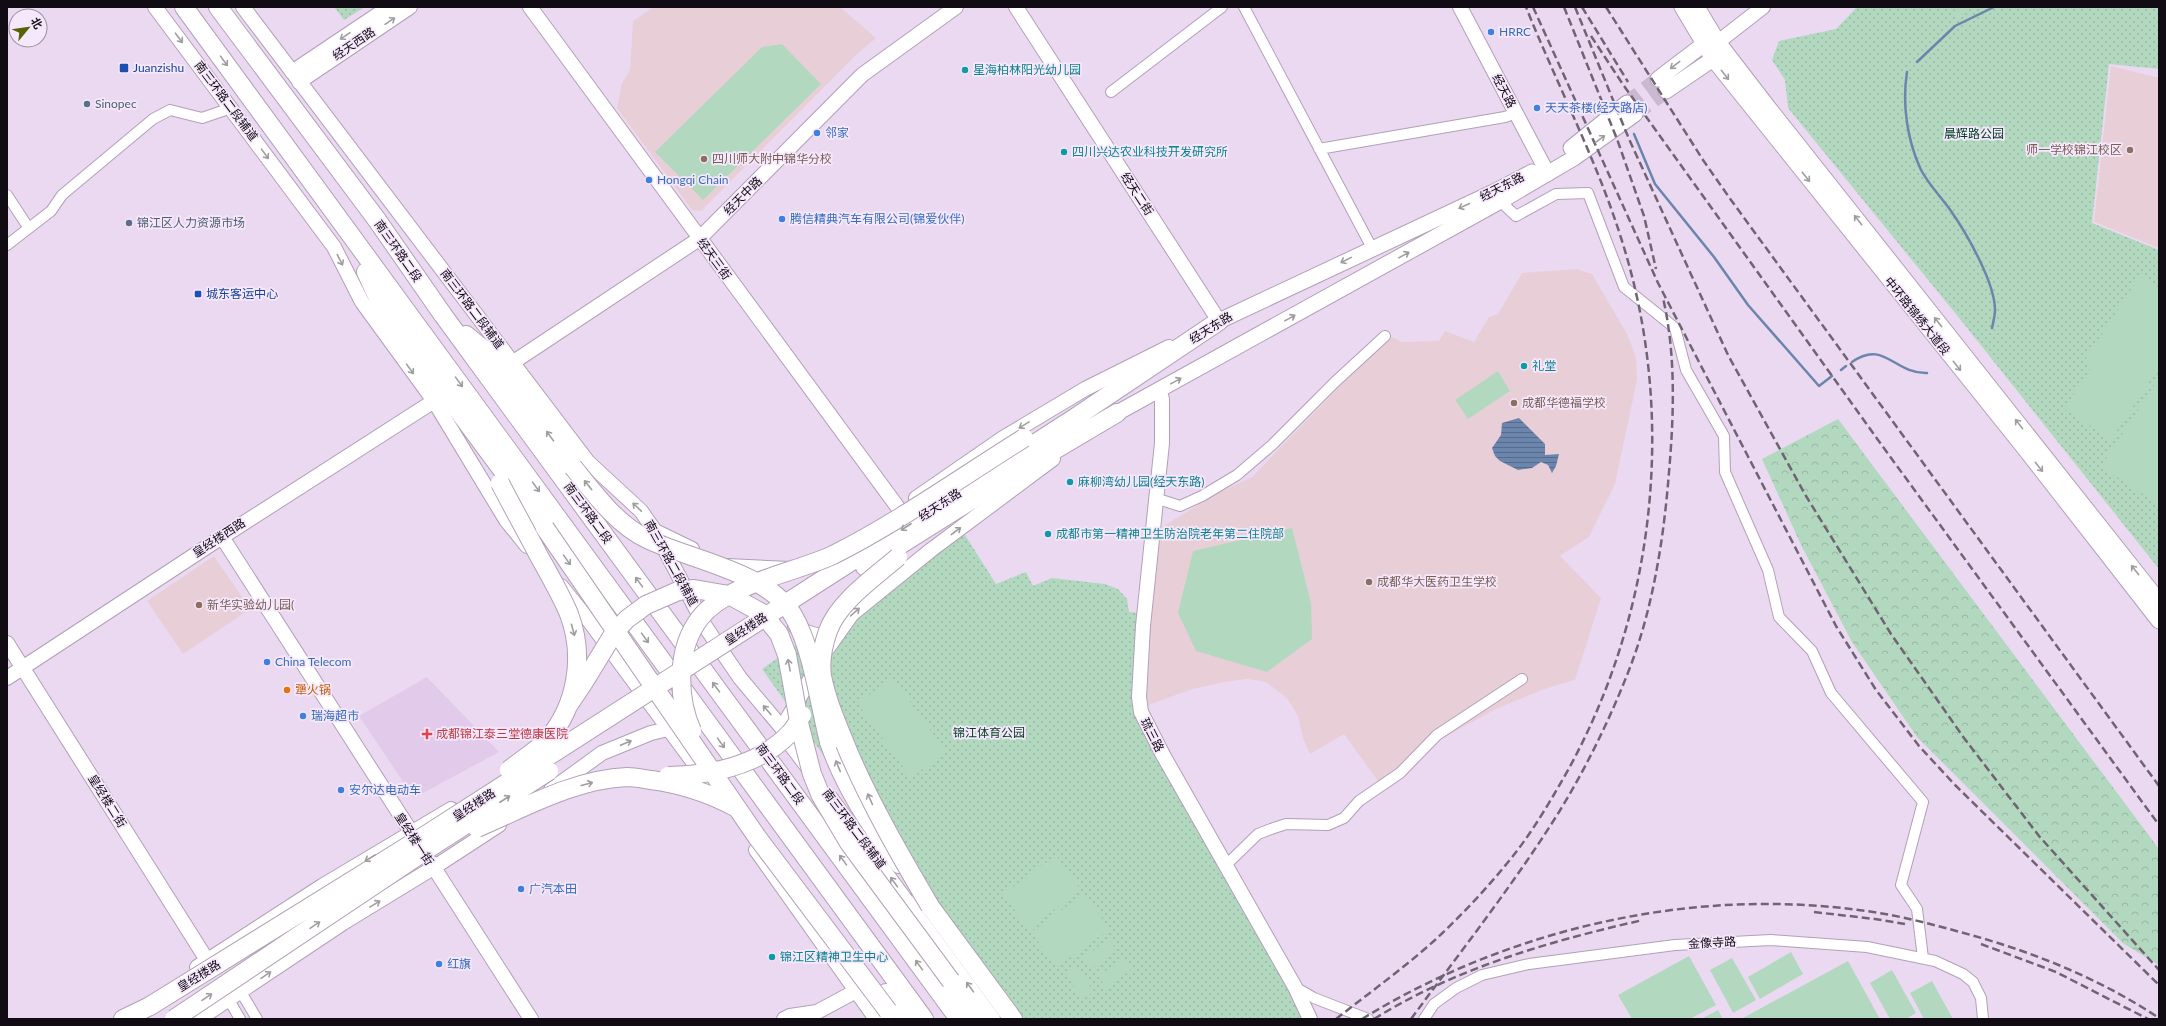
<svg xmlns="http://www.w3.org/2000/svg" width="2166" height="1026" font-family="Lato,'Noto Sans SC',sans-serif">
  <style>
    .built { fill: #e2cbea }
    .education { fill: #e8cfd7 }
    .grass { fill: url(#grass-dots) }
    .forest { fill: url(#forest-crowns) }
    .pitch { fill: #b3d8c0 }
    .water { fill: url(#water-rules) }
    .lines { fill: none; stroke-linecap: round; stroke-linejoin: round }
    .stream { stroke: #6c85ac; stroke-width: 2.5 }
    .primary-tunnel { stroke: #cabad1; stroke-width: 15; stroke-dasharray: 15 8; stroke-linecap: butt }
    .street-casing { stroke: #b2a0b8; stroke-width: 12 }
    .secondary-casing { stroke: #b2a0b8; stroke-width: 16 }
    .primary-casing { stroke: #b2a0b8; stroke-width: 17 }
    .highway-casing { stroke: #b2a0b8; stroke-width: 20 }
    .street { stroke: #fff; stroke-width: 10 }
    .secondary { stroke: #fff; stroke-width: 14 }
    .primary { stroke: #fff; stroke-width: 15 }
    .highway { stroke: #fff; stroke-width: 18 }
    .rail { stroke: #706474; stroke-width: 2.5; stroke-dasharray: 8 4; stroke-linecap: butt }
    .highway-bridge-casing { stroke: #b2a0b8; stroke-width: 20; stroke-linecap: butt }
    .highway-bridge { stroke: #fff; stroke-width: 18 }
    .oneway { stroke: #a09da1 }
    .shop-dot { fill: #3f7fe0; stroke: #f6e8fc; stroke-width: 1.5 }
    .transit-dot { fill: #1a4fb4; stroke: #f6e8fc; stroke-width: 1.5 }
    .culture-dot { fill: #0f9aa8; stroke: #f6e8fc; stroke-width: 1.5 }
    .service-dot { fill: #5c6f8a; stroke: #f6e8fc; stroke-width: 1.5 }
    .education-dot { fill: #8d6e63; stroke: #f6e8fc; stroke-width: 1.5 }
    .food-dot { fill: #e8710a; stroke: #f6e8fc; stroke-width: 1.5 }
    .health-dot { fill: #e0444e; stroke: #f6e8fc; stroke-width: 1.5 }
    .labels { text-anchor: middle; stroke-width: 3.5; stroke-linejoin: round; paint-order: stroke }
    .shop-label { font-size: 12px; fill: #366cbe; stroke: #f6e8fc; text-anchor: start }
    .street-label { font-size: 12px; fill: #110b13; stroke: #f6e8fc }
    .transit-label { font-size: 12px; fill: #164399; stroke: #f6e8fc; text-anchor: start }
    .culture-label { font-size: 12px; fill: #0d838f; stroke: #f6e8fc; text-anchor: start }
    .service-label { font-size: 12px; fill: #4e5e75; stroke: #f6e8fc; text-anchor: start }
    .park-label { font-size: 12px; fill: #003c20; stroke: #f6e8fc }
    .education-label { font-size: 12px; fill: #785e54; stroke: #f6e8fc; text-anchor: start }
    .food-label { font-size: 12px; fill: #c56008; stroke: #f6e8fc; text-anchor: start }
    .health-label { font-size: 12px; fill: #be3a42; stroke: #f6e8fc; text-anchor: start }
  </style>
  <defs>
    <pattern id="grass-dots" width="8" height="8" patternUnits="userSpaceOnUse"><rect width="8" height="8" fill="#b3d8c0"/><path d="M2 2h.1M6 6h.1" fill="none" stroke="#99b8a4" stroke-width="1.8" stroke-linecap="round"/></pattern>
    <pattern id="forest-crowns" width="20" height="18" patternUnits="userSpaceOnUse"><rect width="20" height="18" fill="#b3d8c0"/><path d="M2 6a3 3 0 1 1 6 0M12 15a3 3 0 1 1 6 0" fill="none" stroke="#99b8a4"/></pattern>
    <pattern id="water-rules" width="6" height="5" patternUnits="userSpaceOnUse"><rect width="6" height="5" fill="#6c85ac"/><path d="M0 2.5h6" fill="none" stroke="#576b8b"/></pattern>
  </defs>
  <rect width="100%" height="100%" fill="#ebd9f2"/>
  <path class="built" d="M 427,677 L 499,752 L 414,798 L 359,716 Z"/>
  <path class="education" d="M 654,7 L 840,7 L 876,38 L 856,55 L 701,211 L 692,210 L 617,108 L 622,83 L 630,70 L 633,21 Z
    M 2111,66 L 2159,78 L 2159,248 L 2094,222 Z
    M 1576,269 L 1592,274 L 1627,334 L 1636,357 L 1637,380 L 1615,484 L 1589,537 L 1560,556 L 1601,598 L 1575,680 L 1544,689 L 1494,710 L 1436,742 L 1378,781 L 1344,734 L 1310,754 L 1303,738 L 1298,716 L 1287,698 L 1266,682 L 1247,679 L 1224,682 L 1193,689 L 1148,705 L 1146,694 L 1154,539 L 1164,526 L 1212,496 L 1252,477 L 1364,361 L 1392,337 L 1402,342 L 1439,341 L 1445,331 L 1474,342 L 1489,317 L 1498,314 L 1522,273 Z
    M 214,556 L 250,609 L 183,654 L 147,601 Z"/>
  <path class="grass" d="M 334,7 L 365,7 L 344,20 Z
    M 1857,7 L 2159,7 L 2159,69 L 2109,64 L 2092,223 L 2159,250 L 2159,569 L 1960,319 L 1788,108 L 1785,80 L 1772,60 L 1779,41 L 1836,29 Z
    M 965,535 L 996,584 L 1026,572 L 1033,586 L 1052,578 L 1105,584 L 1118,589 L 1127,599 L 1129,612 L 1140,613 L 1133,692 L 1303,1019 L 1011,1019 L 762,669 L 884,583 Z"/>
  <path class="forest" d="M 1838,419 L 2159,849 L 2159,965 L 2124,944 L 1917,737 L 1852,642 L 1802,547 L 1762,459 Z"/>
  <path class="pitch" d="M 1953,7 L 1973,7 L 1958,16 Z
    M 782,44 L 821,84 L 703,200 L 655,152 L 762,47 Z
    M 2140,276 L 2159,288 L 2159,367 L 2111,440 L 2064,409 L 2091,368 L 2083,363 Z
    M 1498,371 L 1510,391 L 1468,419 L 1455,400 Z
    M 2159,378 L 2159,505 L 2101,466 Z
    M 1292,528 L 1311,603 L 1312,639 L 1267,672 L 1196,651 L 1178,613 L 1193,551 Z
    M 893,678 L 946,752 L 911,778 L 857,703 Z
    M 1056,855 L 1081,890 L 1028,929 L 1003,894 Z
    M 1084,894 L 1110,929 L 1057,967 L 1031,932 Z
    M 1109,939 L 1117,951 L 1092,968 L 1084,957 Z
    M 1791,952 L 1803,974 L 1760,999 L 1748,977 Z
    M 1689,956 L 1716,1005 L 1690,1019 L 1632,1019 L 1618,995 Z
    M 1732,958 L 1756,1000 L 1733,1013 L 1710,970 Z
    M 1123,959 L 1131,970 L 1106,988 L 1098,976 Z
    M 1848,961 L 1880,1019 L 1741,1019 Z
    M 1076,966 L 1094,992 L 1083,999 L 1065,974 Z
    M 1892,970 L 1916,1013 L 1906,1019 L 1890,1019 L 1870,983 Z
    M 1932,981 L 1953,1019 L 1924,1019 L 1910,993 Z
    M 1718,1010 L 1723,1019 L 1701,1019 Z"/>
  <path class="water" d="M 1519,418 L 1545,444 L 1545,455 L 1559,454 L 1556,466 L 1552,473 L 1548,465 L 1541,462 L 1532,468 L 1518,470 L 1500,461 L 1495,456 L 1492,448 L 1501,435 L 1502,423 Z"/>
  <g class="lines">
    <path class="stream" d="M 1917,62 L 1955,26 L 1994,7
      M 1907,72 C 1902,104 1907,140 1921,170 C 1929,185 1942,198 1951,211 C 1967,234 1995,283 1995,310 C 1995,316 1993,323 1992,328
      M 1634,134 L 1655,184 L 1714,257 L 1748,305 L 1819,386 L 1832,376
      M 1852,362 C 1884,339 1894,374 1927,373
      M 1841,370 L 1846,366"/>
    <path class="primary-tunnel" d="M 1627,103 L 1658,79
      M 1635,114 L 1666,91"/>
    <g class="street-casing">
      <path id="street" d="M 1244,7 L 1372,248
        M 1111,92 L 1222,7
        M 1319,149 L 1505,117 L 1516,113
        M 7,195 L 28,227
        M 1500,201 L 1516,216 L 1556,194 L 1588,193 L 1624,287 L 1675,328 L 1686,370 L 1724,436 L 1725,472 L 1768,570 L 1779,617 L 1812,651 L 1831,693 L 1923,802 L 1901,885 L 1917,909 L 1923,958
        M 7,245 L 51,211 L 62,195 L 153,119 L 170,110 L 202,118 L 231,108
        M 1155,498 L 1180,506 L 1202,496 L 1237,475 L 1272,445 L 1335,382 L 1385,336
        M 1226,865 L 1258,834 L 1271,829 L 1286,824 L 1328,825 L 1344,818 L 1359,801 L 1400,773 L 1437,735 L 1522,679
        M 1295,987 L 1314,998 L 1368,1019
        M 241,992 L 257,1019
        M 229,1000 L 240,1019
        M 1424,1019 L 1434,1004 L 1456,988 L 1482,975 L 1529,964 L 1675,945 L 1771,940 L 1867,947 L 1935,961 L 1963,974 L 1973,982 L 1981,998 L 1983,1019"/>
    </g>
    <g class="secondary-casing">
      <path id="secondary" d="M 155,7 L 334,247 L 362,302 L 434,401 L 506,520 L 527,546
        M 243,7 L 588,462 L 641,511 L 655,531 L 705,626 L 723,653 L 740,678 L 782,728 L 790,744 L 809,769
        M 530,7 L 899,509
        M 1016,7 L 1219,321 L 1211,325
        M 1460,7 L 1548,174
        M 1718,42 L 1763,7
        M 292,72 L 389,7
        M 299,82 L 410,7
        M 512,363 L 699,239 L 862,75 L 956,7
        M 1159,390 L 1162,399 L 1162,443 L 1143,626 L 1139,697 L 1141,712 L 1163,755 L 1295,987 L 1310,1019
        M 916,498 L 1003,438 L 1085,389 L 1169,347
        M 655,531 L 692,549
        M 222,537 L 531,1019
        M 727,566 L 790,569
        M 561,586 L 590,622 L 721,800
        M 795,626 C 808,634 819,637 834,636
        M 7,643 L 207,960
        M 828,648 L 852,614 L 931,550 L 1053,459
        M 7,678 L 222,537 L 434,401
        M 782,728 L 817,667
        M 551,790 L 602,753 L 651,733 L 668,729
        M 830,797 L 993,1019
        M 756,850 L 876,1019
        M 197,967 L 322,886 L 451,809
        M 199,1019 L 343,923 L 433,868 L 499,825
        M 784,1019 L 790,1016 L 817,1012 L 856,991"/>
    </g>
    <g class="primary-casing">
      <path id="primary" d="M 1682,7 L 1713,59 L 2025,449 L 2159,621
        M 1697,7 L 1718,42 L 1768,107 L 2159,601
        M 1658,79 L 1704,44 L 1718,42 L 1713,59 L 1666,91
        M 1571,148 L 1627,103
        M 1219,321 L 1496,191 L 1532,172
        M 1117,413 L 1506,198 L 1574,158 L 1635,114"/>
    </g>
    <g class="highway-casing">
      <path id="highway" d="M 184,7 L 924,1019
        M 218,7 L 377,220 L 443,315 L 959,1019
        M 366,272 L 383,309 L 545,528
        M 466,335 L 495,359 L 573,467
        M 865,567 L 992,487 L 1117,413
        M 813,586 L 1073,419 L 1219,321
        M 829,742 C 845,788 870,825 899,864
        M 921,894 L 1013,1019
        M 951,981 L 979,1019
        M 886,993 L 907,1019
        M 123,1019 L 150,1006"/>
    </g>
    <use href="#street" class="street"/>
    <use href="#secondary" class="secondary"/>
    <use href="#primary" class="primary"/>
    <use href="#highway" class="highway"/>
    <path class="rail" d="M 1533,7 L 1658,283 L 1836,626 L 1876,690 L 1919,746 L 1955,785 L 2159,985
      M 1564,7 L 1617,139 L 1644,216 L 1656,269
      M 1575,7 L 1629,139 L 1728,355 L 1806,496 L 1891,634 L 1964,738 L 2039,836 L 2159,970
      M 1582,7 L 1628,82
      M 1606,7 L 1703,160 L 1731,200 L 2159,786
      M 1591,36 L 1624,86 L 1878,440 L 2159,825
      M 1814,912 L 1875,919 L 1905,924
      M 1981,944 L 2056,972 L 2148,1019
      M 1336,1019 C 1369,993 1404,968 1435,940 C 1463,914 1489,886 1513,856 C 1532,832 1548,805 1563,779 C 1655,618 1678,418 1622,241 C 1597,160 1557,85 1526,7
      M 1362,1019 C 1515,925 1707,883 1885,914 C 1913,919 1942,927 1971,935 C 2036,953 2102,980 2159,1018
      M 1374,1019 C 1456,968 1550,941 1643,920
      M 1411,1019 C 1461,951 1514,884 1559,812 C 1586,768 1610,719 1629,670 C 1653,609 1664,537 1669,472 C 1674,415 1676,354 1663,298"/>
    <g class="highway-bridge-casing">
      <path id="highway-bridge" d="M 573,467 C 594,493 616,524 647,539 C 690,560 770,572 794,617 C 812,648 820,706 829,742
        M 500,483 C 513,508 527,533 540,558 C 550,576 561,595 569,614 C 585,656 577,706 547,740 C 536,751 521,760 509,770
        M 545,528 L 757,837 L 888,1011
        M 898,557 C 876,576 838,602 828,631 C 823,645 820,661 822,676 C 827,702 838,726 848,751 C 871,805 900,855 930,906
        M 568,706 L 584,682 L 614,633 L 627,619 L 646,605 L 678,591 L 694,589 L 729,595 L 762,613 L 779,634 L 787,655 L 800,727 L 812,774 L 821,796 L 849,843 L 951,981
        M 692,731 C 677,697 676,649 700,618 C 726,584 794,573 833,555 C 897,523 963,476 1024,438
        M 668,776 C 711,775 759,766 790,733 C 795,728 798,721 802,715
        M 477,828 C 524,808 575,779 627,777 C 635,777 644,779 651,780 C 682,784 707,792 735,807
        M 150,1006 L 429,833 L 813,586
        M 174,1019 L 434,845 L 549,771"/>
    </g>
    <use href="#highway-bridge" class="highway-bridge"/>
  </g>
  <defs><path id="oneway-shaft" d="M-6 0H5M1.5-3L5.5 0L1.5 3" fill="none" stroke-width="1.6" stroke-linecap="round" stroke-linejoin="round"/></defs>
  <g class="oneway">
    <use href="#oneway-shaft" transform="translate(390 21) rotate(-34)"/>
    <use href="#oneway-shaft" transform="translate(345 36) rotate(146)"/>
    <use href="#oneway-shaft" transform="translate(179 38) rotate(53)"/>
    <use href="#oneway-shaft" transform="translate(224 61) rotate(54)"/>
    <use href="#oneway-shaft" transform="translate(1675 65) rotate(142)"/>
    <use href="#oneway-shaft" transform="translate(1725 75) rotate(52)"/>
    <use href="#oneway-shaft" transform="translate(1600 139) rotate(-36)"/>
    <use href="#oneway-shaft" transform="translate(265 154) rotate(54)"/>
    <use href="#oneway-shaft" transform="translate(1806 177) rotate(52)"/>
    <use href="#oneway-shaft" transform="translate(1464 206) rotate(155)"/>
    <use href="#oneway-shaft" transform="translate(1858 220) rotate(-128)"/>
    <use href="#oneway-shaft" transform="translate(1404 255) rotate(-29)"/>
    <use href="#oneway-shaft" transform="translate(340 260) rotate(63)"/>
    <use href="#oneway-shaft" transform="translate(1346 260) rotate(154)"/>
    <use href="#oneway-shaft" transform="translate(1290 318) rotate(-29)"/>
    <use href="#oneway-shaft" transform="translate(1938 322) rotate(-128)"/>
    <use href="#oneway-shaft" transform="translate(1957 366) rotate(51)"/>
    <use href="#oneway-shaft" transform="translate(410 369) rotate(54)"/>
    <use href="#oneway-shaft" transform="translate(1176 381) rotate(-29)"/>
    <use href="#oneway-shaft" transform="translate(459 382) rotate(54)"/>
    <use href="#oneway-shaft" transform="translate(2019 424) rotate(-128)"/>
    <use href="#oneway-shaft" transform="translate(1024 425) rotate(149)"/>
    <use href="#oneway-shaft" transform="translate(550 436) rotate(-126)"/>
    <use href="#oneway-shaft" transform="translate(2039 467) rotate(52)"/>
    <use href="#oneway-shaft" transform="translate(588 485) rotate(-129)"/>
    <use href="#oneway-shaft" transform="translate(536 487) rotate(54)"/>
    <use href="#oneway-shaft" transform="translate(637 507) rotate(-136)"/>
    <use href="#oneway-shaft" transform="translate(906 527) rotate(147)"/>
    <use href="#oneway-shaft" transform="translate(956 531) rotate(-37)"/>
    <use href="#oneway-shaft" transform="translate(567 560) rotate(55)"/>
    <use href="#oneway-shaft" transform="translate(2135 570) rotate(-128)"/>
    <use href="#oneway-shaft" transform="translate(639 582) rotate(-126)"/>
    <use href="#oneway-shaft" transform="translate(855 612) rotate(-42)"/>
    <use href="#oneway-shaft" transform="translate(573 630) rotate(75)"/>
    <use href="#oneway-shaft" transform="translate(645 638) rotate(54)"/>
    <use href="#oneway-shaft" transform="translate(789 665) rotate(-101)"/>
    <use href="#oneway-shaft" transform="translate(716 687) rotate(-126)"/>
    <use href="#oneway-shaft" transform="translate(767 710) rotate(-130)"/>
    <use href="#oneway-shaft" transform="translate(626 743) rotate(-23)"/>
    <use href="#oneway-shaft" transform="translate(721 743) rotate(54)"/>
    <use href="#oneway-shaft" transform="translate(838 766) rotate(-112)"/>
    <use href="#oneway-shaft" transform="translate(587 784) rotate(-15)"/>
    <use href="#oneway-shaft" transform="translate(505 799) rotate(-33)"/>
    <use href="#oneway-shaft" transform="translate(870 799) rotate(-114)"/>
    <use href="#oneway-shaft" transform="translate(370 858) rotate(149)"/>
    <use href="#oneway-shaft" transform="translate(843 860) rotate(-126)"/>
    <use href="#oneway-shaft" transform="translate(894 882) rotate(-126)"/>
    <use href="#oneway-shaft" transform="translate(375 904) rotate(-31)"/>
    <use href="#oneway-shaft" transform="translate(315 925) rotate(-34)"/>
    <use href="#oneway-shaft" transform="translate(919 965) rotate(-126)"/>
    <use href="#oneway-shaft" transform="translate(266 975) rotate(-34)"/>
    <use href="#oneway-shaft" transform="translate(970 987) rotate(-126)"/>
    <use href="#oneway-shaft" transform="translate(207 997) rotate(-34)"/>
  </g>
  <g class="shop-dot">
    <circle cx="1491" cy="32" r="4"/>
    <circle cx="1537" cy="108" r="4"/>
    <circle cx="817" cy="133" r="4"/>
    <circle cx="649" cy="180" r="4"/>
    <circle cx="782" cy="219" r="4"/>
    <circle cx="267" cy="662" r="4"/>
    <circle cx="303" cy="716" r="4"/>
    <circle cx="341" cy="790" r="4"/>
    <circle cx="521" cy="889" r="4"/>
    <circle cx="439" cy="964" r="4"/>
  </g>
  <g class="transit-dot">
    <rect x="119" y="63" width="10" height="10" rx="2"/>
    <rect x="194" y="290" width="8" height="8" rx="2"/>
  </g>
  <g class="culture-dot">
    <circle cx="965" cy="70" r="4"/>
    <circle cx="1064" cy="152" r="4"/>
    <circle cx="1524" cy="366" r="4"/>
    <circle cx="1070" cy="482" r="4"/>
    <circle cx="1048" cy="534" r="4"/>
    <circle cx="772" cy="957" r="4"/>
  </g>
  <g class="service-dot">
    <circle cx="87" cy="104" r="4"/>
    <circle cx="129" cy="223" r="4"/>
  </g>
  <g class="education-dot">
    <circle cx="2130" cy="150" r="4"/>
    <circle cx="704" cy="159" r="4"/>
    <circle cx="1514" cy="403" r="4"/>
    <circle cx="1369" cy="582" r="4"/>
    <circle cx="199" cy="605" r="4"/>
  </g>
  <circle class="food-dot" cx="287" cy="690" r="4"/>
  <path class="health-dot" d="M425 728h4v4h4v4h-4v4h-4v-4h-4v-4h4z"/>
  <g class="labels">
    <g class="shop-label">
      <text x="1499" y="36">HRRC</text>
      <text x="1545" y="112">天天茶楼(经天路店)</text>
      <text x="825" y="137">邻家</text>
      <text x="657" y="184">Hongqi Chain</text>
      <text x="790" y="223">腾信精典汽车有限公司(锦爱伙伴)</text>
      <text x="275" y="666">China Telecom</text>
      <text x="311" y="720">瑞海超市</text>
      <text x="349" y="794">安尔达电动车</text>
      <text x="529" y="893">广汽本田</text>
      <text x="447" y="968">红旗</text>
    </g>
    <g class="street-label">
      <text transform="translate(354 44) rotate(-34)" y="4">经天西路</text>
      <text transform="translate(1504 91) rotate(62)" y="4">经天路</text>
      <text transform="translate(226 101) rotate(53)" y="4">南三环路二段辅道</text>
      <text transform="translate(1502 187) rotate(-27)" y="4">经天东路</text>
      <text transform="translate(1137 194) rotate(57)" y="4">经天二街</text>
      <text transform="translate(743 196) rotate(-45)" y="4">经天中路</text>
      <text transform="translate(398 251) rotate(55)" y="4">南三环路二段</text>
      <text transform="translate(714 259) rotate(54)" y="4">经天三街</text>
      <text transform="translate(472 309) rotate(53)" y="4">南三环路二段辅道</text>
      <text transform="translate(1917 316) rotate(51)" y="4">中环路锦绣大道段</text>
      <text transform="translate(1211 328) rotate(-32)" y="4">经天东路</text>
      <text transform="translate(940 505) rotate(-33)" y="4">经天东路</text>
      <text transform="translate(588 513) rotate(54)" y="4">南三环路二段</text>
      <text transform="translate(219 538) rotate(-33)" y="4">皇经楼西路</text>
      <text transform="translate(671 563) rotate(61)" y="4">南三环路二段辅道</text>
      <text transform="translate(746 629) rotate(-33)" y="4">皇经楼路</text>
      <text transform="translate(1152 735) rotate(63)" y="4">琉三路</text>
      <text transform="translate(780 774) rotate(54)" y="4">南三环路二段</text>
      <text transform="translate(107 801) rotate(58)" y="4">皇经楼二街</text>
      <text transform="translate(474 805) rotate(-33)" y="4">皇经楼路</text>
      <text transform="translate(854 829) rotate(53)" y="4">南三环路二段辅道</text>
      <text transform="translate(414 839) rotate(57)" y="4">皇经楼一街</text>
      <text transform="translate(1712 943) rotate(-3)" y="4">金像寺路</text>
      <text transform="translate(199 976) rotate(-32)" y="4">皇经楼路</text>
    </g>
    <g class="transit-label">
      <text x="133" y="72">Juanzishu</text>
      <text x="206" y="298">城东客运中心</text>
    </g>
    <g class="culture-label">
      <text x="973" y="74">星海柏林阳光幼儿园</text>
      <text x="1072" y="156">四川兴达农业科技开发研究所</text>
      <text x="1532" y="370">礼堂</text>
      <text x="1078" y="486">麻柳湾幼儿园(经天东路)</text>
      <text x="1056" y="538">成都市第一精神卫生防治院老年第二住院部</text>
      <text x="780" y="961">锦江区精神卫生中心</text>
    </g>
    <g class="service-label">
      <text x="95" y="108">Sinopec</text>
      <text x="137" y="227">锦江区人力资源市场</text>
    </g>
    <g class="park-label">
      <text x="1974" y="138">晨辉路公园</text>
      <text x="989" y="737">锦江体育公园</text>
    </g>
    <g class="education-label">
      <text x="2122" y="154" text-anchor="end">师一学校锦江校区</text>
      <text x="712" y="163">四川师大附中锦华分校</text>
      <text x="1522" y="407">成都华德福学校</text>
      <text x="1377" y="586">成都华大医药卫生学校</text>
      <text x="207" y="609">新华实验幼儿园(</text>
    </g>
    <g class="food-label">
      <text x="295" y="694">犟火锅</text>
    </g>
    <g class="health-label">
      <text x="436" y="738">成都锦江泰三堂德康医院</text>
    </g>
  </g>
  <rect width="2166" height="1026" fill="none" stroke="#110b13" stroke-width="16"/>
  <g transform="translate(28 28) rotate(61)"><circle r="19" fill="#f6e8fc" stroke="#9a909f"/>
  <path d="M0-3L7 15L0 10L-7 15Z" fill="#576202"/>
  <text y="-6" font-size="11" font-weight="bold" text-anchor="middle" fill="#110b13">北</text>
  </g>
</svg>
